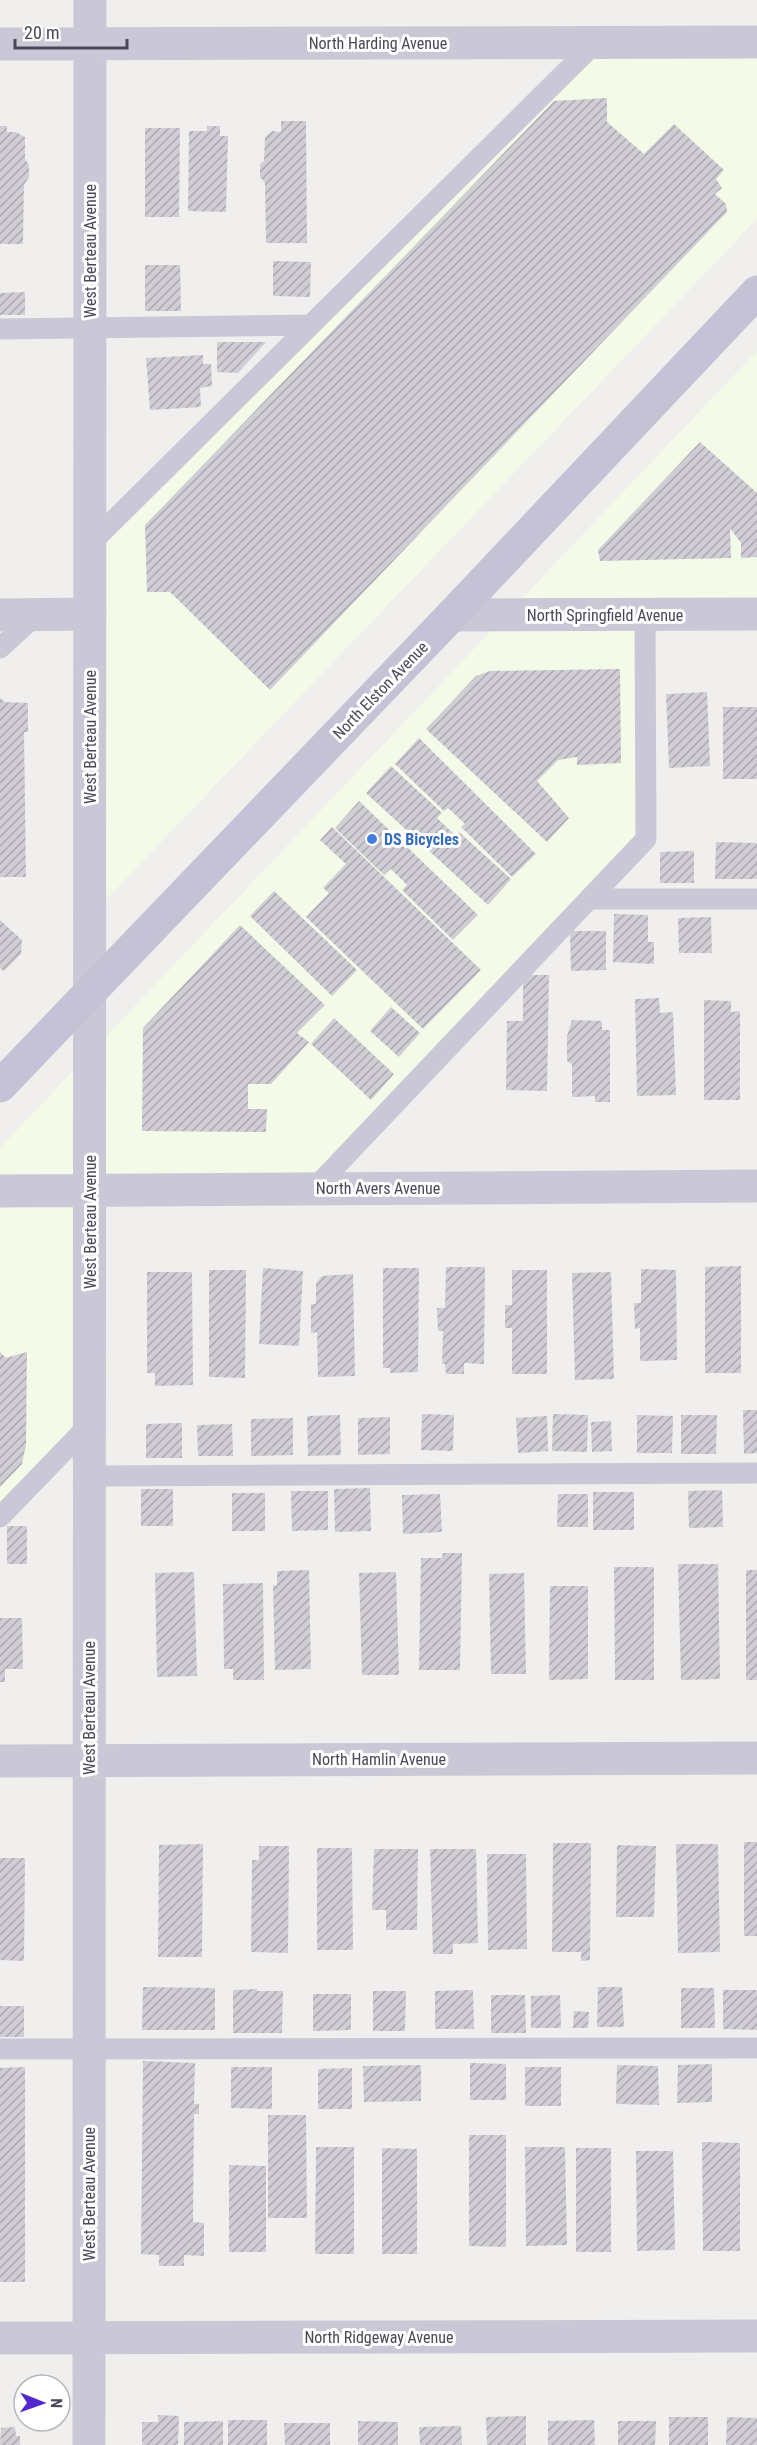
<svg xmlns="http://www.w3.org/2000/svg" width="757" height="2445" font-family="'Roboto Condensed',sans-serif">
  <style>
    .commercial { fill: #f3fae8 }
    .building { fill: url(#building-hatch) }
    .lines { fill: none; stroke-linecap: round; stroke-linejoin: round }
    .lane { stroke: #cac8d7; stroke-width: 21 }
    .street { stroke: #cac8d7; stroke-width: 33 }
    .secondary { stroke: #c6c2d5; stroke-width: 33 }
    .shop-dot { fill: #3f7fe0; stroke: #fff; stroke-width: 2 }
    .labels { text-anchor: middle; stroke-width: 6; stroke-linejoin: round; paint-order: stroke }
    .street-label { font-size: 16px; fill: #4a4759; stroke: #fff }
    .shop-label { font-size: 16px; font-weight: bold; fill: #366cbe; stroke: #fff; text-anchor: start }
  </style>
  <defs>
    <pattern id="building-hatch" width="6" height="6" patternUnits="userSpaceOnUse" patternTransform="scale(1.5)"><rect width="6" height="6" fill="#d0cdd5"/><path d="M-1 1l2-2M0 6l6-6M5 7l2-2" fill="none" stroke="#aba8b0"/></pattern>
  </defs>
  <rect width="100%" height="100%" fill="#f0efee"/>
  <path class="commercial" d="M 597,50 L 757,50 L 757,219 L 95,911 L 96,551 Z
    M 757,351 L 757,609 L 641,609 L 639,837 L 315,1183 L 86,1184 L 82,1424 L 0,1509 L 0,1148 Z"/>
  <path class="building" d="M 607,98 L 607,122 L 644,154 L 674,124 L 724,170 L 716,179 L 722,188 L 715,194 L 726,204 L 727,212 L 270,690 L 170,592 L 147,592 L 145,525 L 554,101 Z
    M 281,121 L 306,121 L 307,243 L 266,243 L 265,183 L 260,177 L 260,164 L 264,161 L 265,137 L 272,131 L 281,132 Z
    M 0,126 L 7,126 L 7,132 L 16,132 L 25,137 L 25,159 L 29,165 L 29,177 L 24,185 L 23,244 L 0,244 Z
    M 207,126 L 220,126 L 220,136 L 228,136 L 226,212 L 188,211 L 189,131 L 207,131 Z
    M 145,128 L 180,128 L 179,217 L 145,217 Z
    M 273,261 L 311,262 L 310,297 L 273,296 Z
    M 145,265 L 180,265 L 181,311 L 145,311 Z
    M 25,292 L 25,315 L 0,315 L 0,293 Z
    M 217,342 L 266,342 L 238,373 L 217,372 Z
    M 203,355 L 203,364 L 211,364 L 212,386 L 200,388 L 201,407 L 150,410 L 146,358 Z
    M 700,442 L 757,493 L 757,557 L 741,558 L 741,543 L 730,528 L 731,558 L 600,561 L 598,550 Z
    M 620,669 L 621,763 L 577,765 L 577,757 L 558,760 L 537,781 L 569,818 L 547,842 L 426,729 L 476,676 L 490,671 Z
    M 707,692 L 710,766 L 669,768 L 666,694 Z
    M 0,698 L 5,702 L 28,703 L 28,732 L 24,732 L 26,877 L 0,877 Z
    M 723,707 L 757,707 L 757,779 L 723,779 Z
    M 419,738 L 536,854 L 512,877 L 461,827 L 465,824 L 448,808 L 444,811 L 395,764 Z
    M 391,766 L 442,813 L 437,818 L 456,836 L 459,832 L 511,879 L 488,905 L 366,793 Z
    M 359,801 L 478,915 L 453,940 L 402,890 L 407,885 L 391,869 L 384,875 L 335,828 Z
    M 332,827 L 481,970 L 423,1029 L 306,917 L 329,893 L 323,888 L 346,864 L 320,840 Z
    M 716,842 L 757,843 L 757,879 L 715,879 Z
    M 694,851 L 694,883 L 660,883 L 660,852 Z
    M 274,891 L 357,970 L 332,996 L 250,916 Z
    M 614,914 L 648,915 L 648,942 L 654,942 L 654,964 L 613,962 Z
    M 711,917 L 712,953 L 679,953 L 678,918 Z
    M 0,920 L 22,940 L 21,954 L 4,971 L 0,968 Z
    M 240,925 L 325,1005 L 297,1033 L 309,1042 L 271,1084 L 248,1084 L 248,1109 L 267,1109 L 266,1132 L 142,1131 L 143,1028 Z
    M 570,931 L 606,931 L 606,970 L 571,971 Z
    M 523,975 L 549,975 L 547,1091 L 506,1090 L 507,1021 L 523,1021 Z
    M 659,998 L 660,1013 L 673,1012 L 676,1095 L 637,1096 L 635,999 Z
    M 704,1000 L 731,1001 L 731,1012 L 740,1011 L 740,1100 L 704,1100 Z
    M 391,1007 L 420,1033 L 399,1057 L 370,1031 Z
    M 334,1018 L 394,1074 L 371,1100 L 311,1044 Z
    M 572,1020 L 602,1021 L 602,1030 L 610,1030 L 610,1102 L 595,1102 L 595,1096 L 572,1097 L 572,1064 L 567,1061 L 567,1036 Z
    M 741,1266 L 741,1373 L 705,1373 L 705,1267 Z
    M 446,1267 L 485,1267 L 484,1364 L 464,1363 L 464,1374 L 446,1374 L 445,1364 L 442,1364 L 443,1331 L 438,1331 L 437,1308 L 445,1308 Z
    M 263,1268 L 303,1271 L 299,1346 L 259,1344 Z
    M 383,1268 L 419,1268 L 418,1372 L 390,1373 L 390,1368 L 383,1368 Z
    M 641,1269 L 676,1270 L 677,1360 L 640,1361 L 640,1328 L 635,1329 L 634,1303 L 641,1303 Z
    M 209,1270 L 246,1270 L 245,1378 L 209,1377 Z
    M 512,1270 L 547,1270 L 547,1374 L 512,1374 L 512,1328 L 505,1328 L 505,1305 L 512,1305 Z
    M 147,1272 L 192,1272 L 193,1385 L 155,1386 L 155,1373 L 147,1373 Z
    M 611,1272 L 614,1379 L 575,1380 L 572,1273 Z
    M 353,1274 L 355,1376 L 318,1377 L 317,1332 L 311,1333 L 311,1304 L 316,1304 L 316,1283 L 322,1276 Z
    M 0,1352 L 6,1358 L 27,1352 L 26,1444 L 22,1464 L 0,1487 Z
    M 743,1410 L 757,1410 L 757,1453 L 744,1454 Z
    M 422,1414 L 454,1415 L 453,1451 L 421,1450 Z
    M 553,1414 L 588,1415 L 587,1452 L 552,1451 Z
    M 340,1415 L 341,1455 L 308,1456 L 307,1416 Z
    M 637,1415 L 673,1416 L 672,1453 L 637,1453 Z
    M 681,1415 L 717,1415 L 716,1454 L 681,1454 Z
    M 547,1416 L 548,1451 L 518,1453 L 516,1418 Z
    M 390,1417 L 390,1454 L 358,1455 L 358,1418 Z
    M 293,1418 L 293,1455 L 251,1456 L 251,1419 Z
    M 611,1421 L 612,1451 L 592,1452 L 591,1422 Z
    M 182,1423 L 182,1458 L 146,1458 L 146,1424 Z
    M 232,1424 L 233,1456 L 198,1456 L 197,1425 Z
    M 370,1488 L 371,1531 L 335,1532 L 334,1489 Z
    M 141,1489 L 173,1489 L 173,1526 L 141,1526 Z
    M 722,1490 L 723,1527 L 689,1528 L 688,1491 Z
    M 291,1491 L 328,1491 L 328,1530 L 292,1531 Z
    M 593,1492 L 634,1492 L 634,1530 L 593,1530 Z
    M 232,1493 L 265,1493 L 265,1531 L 232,1531 Z
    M 440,1494 L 442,1532 L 403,1534 L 402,1495 Z
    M 558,1494 L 588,1494 L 588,1527 L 557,1527 Z
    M 7,1526 L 27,1526 L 27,1564 L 7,1564 Z
    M 443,1553 L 462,1553 L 460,1670 L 419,1670 L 421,1558 L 442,1558 Z
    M 678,1564 L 718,1564 L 720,1679 L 681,1680 Z
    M 614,1567 L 654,1567 L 654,1680 L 615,1680 Z
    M 309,1570 L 311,1669 L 275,1670 L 273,1585 L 277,1586 L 277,1571 Z
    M 746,1570 L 757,1570 L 757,1680 L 746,1680 Z
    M 194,1572 L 197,1676 L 157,1677 L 155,1573 Z
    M 396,1572 L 399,1675 L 362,1675 L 359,1573 Z
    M 524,1573 L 526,1674 L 491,1674 L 489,1574 Z
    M 263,1583 L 264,1680 L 233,1680 L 233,1669 L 224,1669 L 223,1584 Z
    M 550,1586 L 588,1586 L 588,1679 L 549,1680 Z
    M 0,1618 L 22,1618 L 23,1669 L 5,1669 L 5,1682 L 0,1682 Z
    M 744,1842 L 757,1842 L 757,1936 L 744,1936 Z
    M 553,1843 L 591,1843 L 590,1960 L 581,1961 L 581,1952 L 552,1952 Z
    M 203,1844 L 202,1957 L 158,1957 L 159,1845 Z
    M 676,1844 L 718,1844 L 720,1952 L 678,1953 Z
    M 617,1845 L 656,1846 L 654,1917 L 616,1917 Z
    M 259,1846 L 289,1846 L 288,1953 L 251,1952 L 252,1860 L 259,1860 Z
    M 317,1848 L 352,1848 L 353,1950 L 317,1950 Z
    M 374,1849 L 418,1849 L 417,1930 L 386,1930 L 386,1910 L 372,1910 Z
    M 430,1849 L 476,1849 L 478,1943 L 453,1944 L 453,1954 L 433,1954 Z
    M 487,1854 L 526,1854 L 527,1949 L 488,1950 Z
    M 0,1858 L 25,1858 L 24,1961 L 0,1960 Z
    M 143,1987 L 215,1988 L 215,2030 L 142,2030 Z
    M 598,1987 L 622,1987 L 624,2027 L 597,2027 Z
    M 681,1988 L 714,1988 L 715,2028 L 681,2028 Z
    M 258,1989 L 257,1991 L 283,1991 L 282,2033 L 233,2033 L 233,1990 Z
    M 473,1990 L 474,2029 L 435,2029 L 435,1991 Z
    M 723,1990 L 757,1990 L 757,2030 L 723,2029 Z
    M 373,1991 L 406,1991 L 405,2031 L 373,2031 Z
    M 313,1994 L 351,1994 L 351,2030 L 313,2031 Z
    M 491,1995 L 525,1995 L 526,2033 L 491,2033 Z
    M 560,1995 L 561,2028 L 531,2028 L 531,1996 Z
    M 0,2006 L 24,2006 L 24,2037 L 0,2037 Z
    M 574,2011 L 589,2012 L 588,2028 L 573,2028 Z
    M 143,2061 L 195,2063 L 194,2104 L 199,2104 L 199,2114 L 194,2114 L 193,2222 L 204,2223 L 204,2256 L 184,2255 L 184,2266 L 159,2266 L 159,2255 L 141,2254 Z
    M 470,2063 L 506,2064 L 506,2100 L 470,2100 Z
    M 712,2064 L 712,2102 L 677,2103 L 678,2065 Z
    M 421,2065 L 421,2101 L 364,2102 L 363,2066 Z
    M 617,2065 L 658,2066 L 659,2105 L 616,2104 Z
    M 25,2067 L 25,2282 L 0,2282 L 0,2068 Z
    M 231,2067 L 272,2067 L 272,2109 L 231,2108 Z
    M 525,2067 L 561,2067 L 561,2106 L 525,2106 Z
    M 352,2068 L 352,2109 L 318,2109 L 318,2069 Z
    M 268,2115 L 306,2115 L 307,2218 L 268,2218 Z
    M 469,2135 L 506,2135 L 506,2247 L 469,2246 Z
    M 702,2142 L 740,2143 L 740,2251 L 703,2251 Z
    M 316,2147 L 354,2147 L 354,2254 L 315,2254 Z
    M 525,2147 L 565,2147 L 567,2245 L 526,2246 Z
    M 382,2148 L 417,2149 L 417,2254 L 382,2254 Z
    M 576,2148 L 611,2148 L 611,2252 L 576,2252 Z
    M 636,2151 L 673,2151 L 675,2250 L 637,2251 Z
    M 229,2165 L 266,2166 L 266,2252 L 229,2252 Z
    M 158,2415 L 179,2416 L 178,2445 L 142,2445 L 142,2422 L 158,2422 Z
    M 526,2416 L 526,2445 L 487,2445 L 486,2417 Z
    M 669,2417 L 708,2417 L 708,2445 L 669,2445 Z
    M 727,2417 L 757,2418 L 757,2445 L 726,2445 Z
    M 228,2420 L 267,2420 L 267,2445 L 228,2445 Z
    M 594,2420 L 595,2445 L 548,2445 L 548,2421 Z
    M 223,2421 L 223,2445 L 184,2445 L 184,2422 Z
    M 358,2421 L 398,2422 L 398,2445 L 358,2445 Z
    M 618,2421 L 656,2421 L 655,2445 L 618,2445 Z
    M 284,2423 L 330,2423 L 330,2445 L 285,2445 Z
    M 461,2426 L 462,2445 L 420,2445 L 419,2427 Z
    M 15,2427 L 16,2436 L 20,2436 L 20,2445 L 0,2445 L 1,2428 Z"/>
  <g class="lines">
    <path class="lane" d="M 0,329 L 311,325
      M 90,544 L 596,42
      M 0,648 L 36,615
      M 589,899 L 757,899
      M 315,1188 L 646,839 L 645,615
      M 89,1476 L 757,1473
      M 0,1517 L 89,1425
      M 0,2049 L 757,2048"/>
    <path class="street" d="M 0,44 L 757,42
      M 0,615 L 90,614
      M 452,615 L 757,614
      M 0,1191 L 757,1186
      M 0,1761 L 757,1758
      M 0,2338 L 757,2336
      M 89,2445 L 90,0"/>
    <path class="secondary" d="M 0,1086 L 452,615 L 757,292"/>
  </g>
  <circle class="shop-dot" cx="372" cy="839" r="6"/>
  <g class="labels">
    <g class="street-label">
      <text x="378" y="49">North Harding Avenue</text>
      <text transform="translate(90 251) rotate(-90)" y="6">West Berteau Avenue</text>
      <text x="605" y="621">North Springfield Avenue</text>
      <text transform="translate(380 690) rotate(-46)" y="6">North Elston Avenue</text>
      <text transform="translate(90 737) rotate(-90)" y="6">West Berteau Avenue</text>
      <text x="378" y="1194">North Avers Avenue</text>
      <text transform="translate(90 1222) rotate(-90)" y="6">West Berteau Avenue</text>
      <text transform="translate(89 1708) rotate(-90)" y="6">West Berteau Avenue</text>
      <text x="379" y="1765">North Hamlin Avenue</text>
      <text transform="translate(89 2194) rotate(-90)" y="6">West Berteau Avenue</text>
      <text x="379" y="2343">North Ridgeway Avenue</text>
    </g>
    <g class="shop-label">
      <text x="384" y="845">DS Bicycles</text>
    </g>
  </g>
  <g transform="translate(42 2403) rotate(91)"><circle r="28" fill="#ffffff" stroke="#b7b5bd" stroke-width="1.5"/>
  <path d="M0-4.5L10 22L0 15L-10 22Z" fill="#5128cf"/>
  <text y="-9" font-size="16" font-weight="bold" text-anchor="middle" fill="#4a4759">N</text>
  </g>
  <path d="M15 39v9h112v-9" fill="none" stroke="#4a4759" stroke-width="3"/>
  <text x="24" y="39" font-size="18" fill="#4a4759" stroke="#ffffff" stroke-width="4.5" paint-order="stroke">20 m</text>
</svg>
